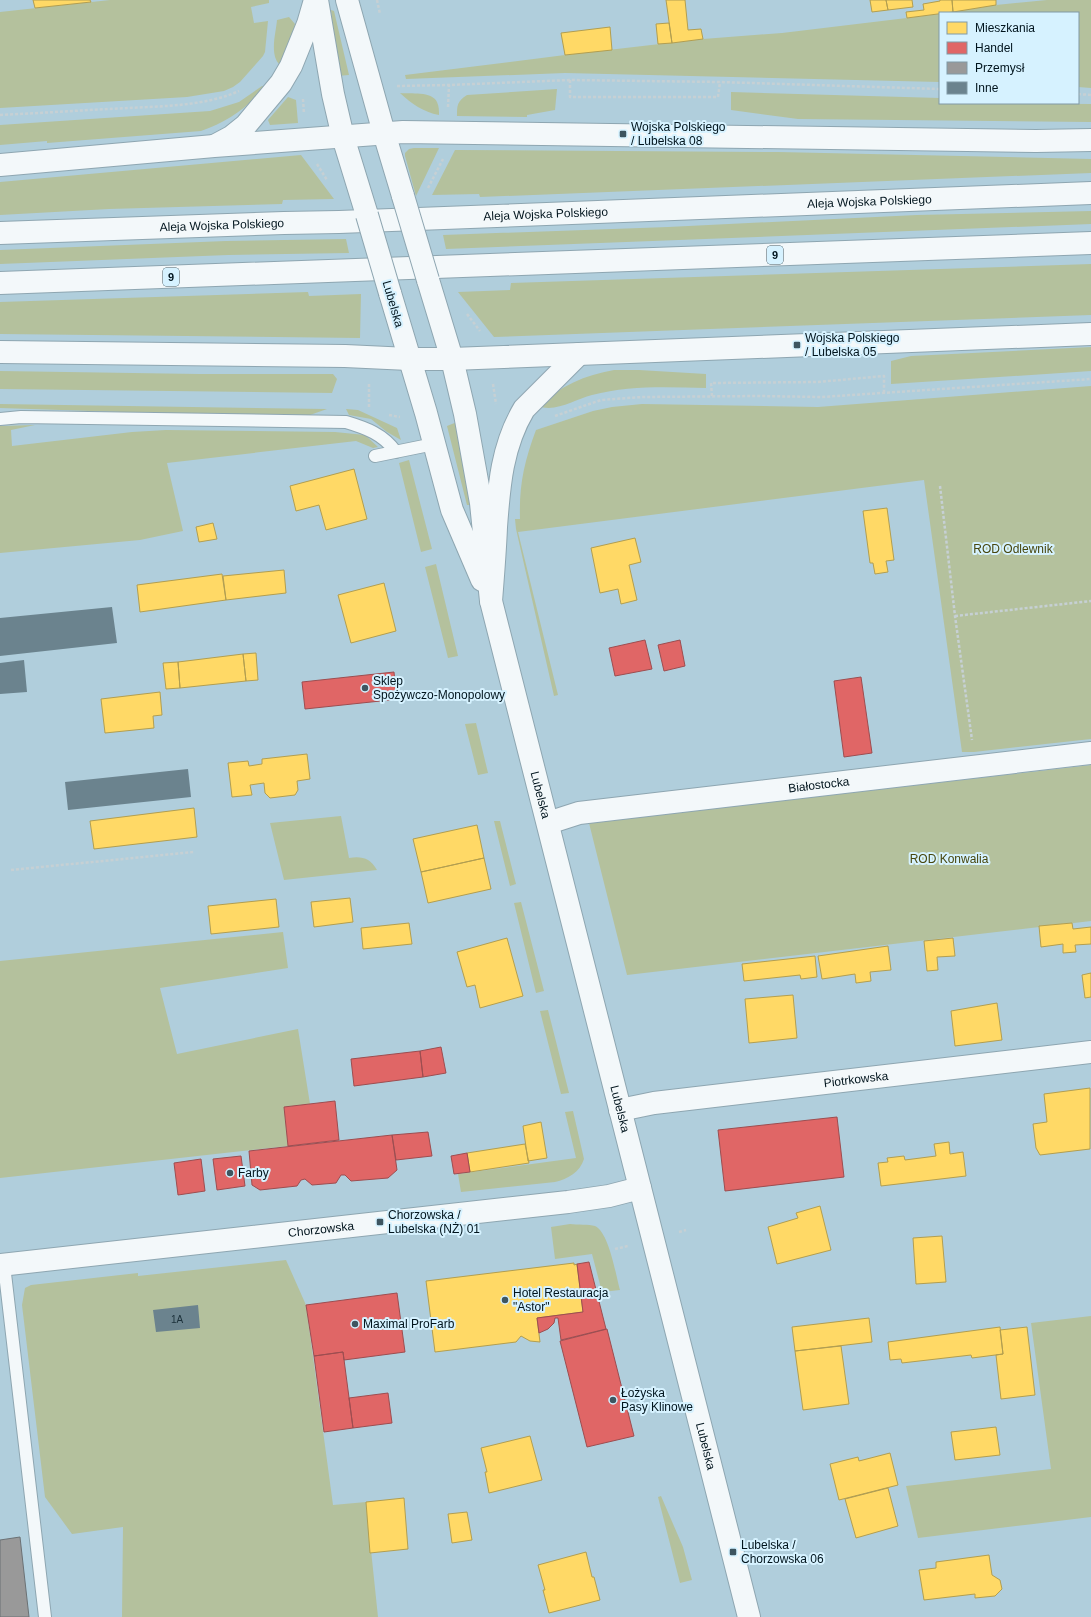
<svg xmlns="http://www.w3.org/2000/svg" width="1091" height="1617" font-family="Arial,sans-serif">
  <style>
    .green { fill: #b4c19d }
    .homes { fill: #ffd966; stroke: #b29e50 }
    .shops { fill: #e06666; stroke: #9d4d50 }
    .industry { fill: #999; stroke: #6b7174 }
    .building { fill: #6b838e }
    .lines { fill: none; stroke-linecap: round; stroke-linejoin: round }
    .lane-casing { stroke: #8ea6b1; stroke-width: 14 }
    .street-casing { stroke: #8ea6b1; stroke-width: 24 }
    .secondary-casing { stroke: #8ea6b1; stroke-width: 24 }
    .primary-casing { stroke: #8ea6b1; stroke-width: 24 }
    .path { stroke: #c6d0d4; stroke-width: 2.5; stroke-dasharray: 3 2; stroke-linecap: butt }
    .lane { stroke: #f3f8fa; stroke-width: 12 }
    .street { stroke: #f3f8fa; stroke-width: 22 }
    .secondary { stroke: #f3f8fa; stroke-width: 22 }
    .primary { stroke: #f3f8fa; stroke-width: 22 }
    .secondary-bridge-casing { stroke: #8ea6b1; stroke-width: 24; stroke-linecap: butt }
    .secondary-bridge { stroke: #f3f8fa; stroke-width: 22 }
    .poi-dot { fill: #3e5560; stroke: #d6f2ff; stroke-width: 1.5 }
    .labels { text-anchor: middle; stroke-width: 4; stroke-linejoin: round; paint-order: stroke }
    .number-label { font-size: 10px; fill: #1b3039 }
    .shield { fill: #d6f2ff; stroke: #405761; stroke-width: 1 }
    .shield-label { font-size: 11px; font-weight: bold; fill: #00141d }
    .poi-label { font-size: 12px; fill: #00141d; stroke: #d6f2ff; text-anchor: start }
    .street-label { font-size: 12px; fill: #00141d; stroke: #d6f2ff }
    .park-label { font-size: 12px; fill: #47460e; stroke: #d6f2ff }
  </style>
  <rect width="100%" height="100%" fill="#b0cedc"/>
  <path class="green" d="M 110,0 L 269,0 L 269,3 L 251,7 L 254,23 L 268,21 L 265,52 L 263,56 L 240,82 L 233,87 L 224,91 L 187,97 L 0,108 L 0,12 Z
    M 1047,0 L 1091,0 L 1091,88 L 1078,87 L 1078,13 L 944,13 L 996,5 Z
    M 331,10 L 334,11 L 349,75 L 337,76 Z
    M 940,14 L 940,82 L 565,73 L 406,79 L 405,75 L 565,55 L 703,39 L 782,33 Z
    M 289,17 L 295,24 L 293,36 L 280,65 C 269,55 276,33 277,20 Z
    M 262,86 L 267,86 C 249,106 228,122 201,131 L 47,143 L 47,141 L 0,145 L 0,125 L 210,111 L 239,102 Z
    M 557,89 L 555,110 L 527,115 L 527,117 L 457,116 C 457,106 457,101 467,95 Z
    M 731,92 L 940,98 L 940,103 L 1091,104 L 1091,122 L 798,119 L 731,110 Z
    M 400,93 C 410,94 432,91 437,102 C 439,106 439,111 439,115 C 423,112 412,104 400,93 Z
    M 288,97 L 296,100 L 298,123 L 270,125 L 268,120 Z
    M 414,148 L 439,148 L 416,196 L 405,156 L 405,153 L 409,149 Z
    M 455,150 L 778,152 L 1091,159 L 1091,173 L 480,197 L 479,194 L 432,195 Z
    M 301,155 L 334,199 L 283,200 L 282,204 L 109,209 L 0,215 L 0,182 Z
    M 1091,211 L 1091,224 L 446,249 L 443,235 L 668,227 L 917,215 Z
    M 346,239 L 349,253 L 228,255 L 0,264 L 0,250 L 226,241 Z
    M 1091,264 L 1091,315 L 494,337 L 458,292 L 510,290 L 511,283 Z
    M 308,292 L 309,296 L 361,294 L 360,338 L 0,334 L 0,302 Z
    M 1091,347 L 1091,371 L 891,384 L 891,361 L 911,356 Z
    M 614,370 L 639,370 L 706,374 L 706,388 C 668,387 629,385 592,395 C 575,399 556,413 538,406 C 560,386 585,375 614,370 Z
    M 0,371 L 199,374 L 333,374 L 337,379 L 332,393 L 0,389 Z
    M 1091,386 L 1091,739 L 974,752 L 962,752 L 924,480 L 518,532 L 558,695 L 554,696 L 516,529 L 515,519 L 520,519 C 519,485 524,462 536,430 L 593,411 L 612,407 L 642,404 L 818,407 Z
    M 0,404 L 327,409 L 310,415 L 153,413 L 0,408 Z
    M 346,409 L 358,410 L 397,428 L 401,440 L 387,432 L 371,419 L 349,415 Z
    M 457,422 L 471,505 L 467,505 L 447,426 Z
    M 35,425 L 11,430 L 12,446 L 132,432 L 166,430 L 335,432 L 365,435 L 378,447 L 373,448 L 356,441 L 167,463 L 183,531 L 140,540 L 0,553 L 0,426 Z
    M 409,460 L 432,549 L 421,552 L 399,463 Z
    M 436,564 L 458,656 L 448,658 L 425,567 Z
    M 476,723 L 488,773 L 478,775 L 465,724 Z
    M 1091,765 L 1091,921 L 627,975 L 589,823 Z
    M 341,816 L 349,858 C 362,856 370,858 377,870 L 284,880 L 270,823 Z
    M 494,821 L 500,821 L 516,884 L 510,886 Z
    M 521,902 L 544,991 L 536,993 L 514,903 Z
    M 283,932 L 288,968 L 160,988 L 177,1054 L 298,1029 L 310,1104 L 284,1107 L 288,1146 L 0,1178 L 0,961 Z
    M 548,1010 L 569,1093 L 561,1094 L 540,1011 Z
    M 573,1111 L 584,1159 C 580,1172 568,1179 555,1182 L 461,1192 L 458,1174 L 576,1158 L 565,1112 Z
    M 570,1224 C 577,1225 589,1224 595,1226 C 609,1232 616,1276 620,1290 L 602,1292 L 592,1254 L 555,1259 L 551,1227 Z
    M 286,1260 L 306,1305 L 333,1505 L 366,1502 L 378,1617 L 122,1617 L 123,1527 L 72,1534 L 45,1497 L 22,1305 L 25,1288 L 31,1285 L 138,1273 L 138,1276 Z
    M 1091,1316 L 1091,1517 L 918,1538 L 906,1486 L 1051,1469 L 1031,1323 Z
    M 661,1496 L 683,1547 L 692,1580 L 680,1583 L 658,1497 Z"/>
  <path class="homes" d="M 33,0 L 90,0 L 91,2 L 35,8 Z
    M 666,0 L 685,0 L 688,30 L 701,29 L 703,39 L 672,43 Z
    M 870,0 L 886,0 L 888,10 L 872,12 Z
    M 886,0 L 912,0 L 913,7 L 888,10 Z
    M 940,0 L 952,0 L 953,12 L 907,18 L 906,12 L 924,10 L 923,4 L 940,1 Z
    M 952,0 L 996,0 L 996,5 L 953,12 Z
    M 669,23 L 672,43 L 658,44 L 656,24 Z
    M 610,27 L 612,50 L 565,55 L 561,33 Z
    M 354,469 L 367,519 L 326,530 L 319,505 L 296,511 L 290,486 Z
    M 887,508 L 894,560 L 886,561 L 888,572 L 875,574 L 873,563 L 870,563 L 863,511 Z
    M 213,523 L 217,539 L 199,542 L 196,527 Z
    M 635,538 L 641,562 L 629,565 L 637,600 L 621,604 L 618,589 L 600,593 L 591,548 Z
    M 284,570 L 286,593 L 226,600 L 223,576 Z
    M 222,574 L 226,600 L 140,612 L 137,585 Z
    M 384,583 L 396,631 L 351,643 L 338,595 Z
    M 256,653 L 258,680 L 246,681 L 243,654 Z
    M 243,654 L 246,681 L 180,688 L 178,662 Z
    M 178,662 L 180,688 L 166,689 L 163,663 Z
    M 160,692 L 162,715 L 153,716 L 154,728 L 105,733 L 101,699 Z
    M 307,754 L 310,779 L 297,781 L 298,790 L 295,795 L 270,798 L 265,793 L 264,783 L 250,785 L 252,795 L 232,797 L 228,763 L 248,761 L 249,766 L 262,764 L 262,759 Z
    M 194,808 L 197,837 L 94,849 L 90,821 Z
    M 477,825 L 484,858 L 421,872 L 413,839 Z
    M 484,858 L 491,889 L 428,903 L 421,872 Z
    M 350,898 L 353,922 L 314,927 L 311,902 Z
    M 276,899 L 279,927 L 211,934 L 208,906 Z
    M 409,923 L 412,944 L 363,949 L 361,928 Z
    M 1072,923 L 1073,929 L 1091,927 L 1091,944 L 1075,945 L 1076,952 L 1063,953 L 1063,944 L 1041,947 L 1039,926 Z
    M 507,938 L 523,996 L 480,1008 L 475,985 L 467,987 L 457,952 Z
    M 953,938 L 955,956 L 937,957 L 938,970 L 927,971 L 924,941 Z
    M 888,946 L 891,970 L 870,972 L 871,981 L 856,983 L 855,974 L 822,979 L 818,956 Z
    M 815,956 L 817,977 L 801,979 L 800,975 L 744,981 L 742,964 Z
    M 1091,973 L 1091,997 L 1085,998 L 1082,975 Z
    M 793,995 L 797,1038 L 749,1043 L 745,999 Z
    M 997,1003 L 1002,1040 L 955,1046 L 951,1011 Z
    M 1090,1088 L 1090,1149 L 1040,1155 L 1036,1148 L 1033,1124 L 1047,1122 L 1044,1094 Z
    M 541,1122 L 547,1158 L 528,1161 L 523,1126 Z
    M 949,1142 L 950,1154 L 963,1152 L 966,1176 L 881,1186 L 878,1163 L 888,1162 L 887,1158 L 904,1156 L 905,1160 L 936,1156 L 934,1144 Z
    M 525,1144 L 529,1163 L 470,1172 L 467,1153 Z
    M 820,1206 L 831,1250 L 777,1264 L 768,1227 L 798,1218 L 796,1213 Z
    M 942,1236 L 946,1282 L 916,1284 L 913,1238 Z
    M 574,1263 L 574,1265 L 577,1264 L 583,1312 L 537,1318 L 540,1342 L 530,1341 L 521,1336 L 516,1342 L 435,1352 L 426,1281 Z
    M 869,1318 L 872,1342 L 795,1351 L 792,1327 Z
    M 1000,1327 L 1003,1354 L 972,1358 L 971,1355 L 902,1363 L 901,1359 L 890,1360 L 888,1342 Z
    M 1027,1327 L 1035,1395 L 1001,1399 L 996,1355 L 1003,1354 L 1000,1330 Z
    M 841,1346 L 849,1404 L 803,1410 L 795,1351 Z
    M 996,1427 L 1000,1455 L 955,1460 L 951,1432 Z
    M 530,1436 L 542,1480 L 489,1493 L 485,1472 L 487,1472 L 481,1448 Z
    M 890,1453 L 898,1485 L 839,1500 L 830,1464 L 858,1457 L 859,1461 Z
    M 888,1488 L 898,1526 L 856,1538 L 845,1499 Z
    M 404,1498 L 408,1549 L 370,1553 L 366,1502 Z
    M 467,1512 L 472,1540 L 452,1543 L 448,1514 Z
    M 586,1552 L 592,1577 L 594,1577 L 600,1600 L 549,1613 L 543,1590 L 545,1590 L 538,1565 Z
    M 989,1555 L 992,1575 L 1000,1580 L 1002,1589 L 995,1596 L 975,1598 L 975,1594 L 924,1600 L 919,1570 L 936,1568 L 936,1562 Z"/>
  <path class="shops" d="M 645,640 L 652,669 L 615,676 L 609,648 Z
    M 680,640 L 685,666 L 664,671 L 658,645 Z
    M 394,672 L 396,692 L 390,693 L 390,700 L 305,709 L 302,682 Z
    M 861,677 L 872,753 L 844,757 L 834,681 Z
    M 441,1047 L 446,1073 L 423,1077 L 420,1051 Z
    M 420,1051 L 423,1077 L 354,1086 L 351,1059 Z
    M 335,1101 L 339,1140 L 288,1146 L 284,1107 Z
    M 837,1117 L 844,1177 L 725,1191 L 718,1130 Z
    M 428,1132 L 432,1156 L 396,1160 L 392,1135 Z
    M 392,1135 L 397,1170 L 388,1178 L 351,1181 L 345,1175 L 341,1175 L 336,1183 L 312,1185 L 305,1179 L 301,1180 L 297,1186 L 260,1190 L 252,1185 L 249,1151 Z
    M 467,1153 L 470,1172 L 454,1174 L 451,1156 Z
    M 241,1156 L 245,1186 L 217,1190 L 213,1159 Z
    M 201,1159 L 205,1191 L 178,1195 L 174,1163 Z
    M 589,1262 L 606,1329 L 561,1340 L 558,1318 L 555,1318 L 554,1323 L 548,1329 L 539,1333 L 537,1318 L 583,1312 L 577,1264 Z
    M 397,1293 L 405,1352 L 344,1360 L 343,1352 L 314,1356 L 306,1305 Z
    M 607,1329 L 634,1436 L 587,1447 L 560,1341 Z
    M 343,1352 L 353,1428 L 324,1432 L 314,1356 Z
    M 388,1393 L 392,1423 L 353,1428 L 349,1398 Z"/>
  <path class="industry" d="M 20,1537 L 29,1617 L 0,1617 L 0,1540 Z"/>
  <path class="building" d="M 112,607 L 117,643 L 0,656 L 0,618 Z
    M 24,660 L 27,692 L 0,694 L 0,663 Z
    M 188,769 L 191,797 L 68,810 L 65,782 Z
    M 198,1305 L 200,1328 L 156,1332 L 153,1310 Z"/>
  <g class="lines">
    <g class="lane-casing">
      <path id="lane" d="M 0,419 L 21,417 L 346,422 C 366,428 383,434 396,452
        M 375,456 L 434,444
        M 4,1265 L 45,1617"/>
    </g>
    <g class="street-casing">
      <g id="street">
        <path id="s1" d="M 548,823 L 579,813 L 1091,753"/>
        <path id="s2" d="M 620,1110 L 654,1103 L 1091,1052"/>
        <path id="s3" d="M 0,1265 L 568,1202 L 609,1196 L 640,1188"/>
      </g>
    </g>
    <g class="secondary-casing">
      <g id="secondary">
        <path d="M 317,0 L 333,94 L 343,137 L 367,215"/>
        <path d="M 347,0 L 384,133 L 403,196"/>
        <path id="s4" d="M 428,280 L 452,359 L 465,414 L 481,503 L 491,601 L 749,1617"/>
        <path d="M 390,293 L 426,413 L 452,510 L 482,580"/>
      </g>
    </g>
    <g class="primary-casing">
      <g id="primary">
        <path d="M 216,145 L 231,137 L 246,125 L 281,83 L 291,66 L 308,24 L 315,0"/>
        <path d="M 0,165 L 214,146 L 403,132 L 1036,141 L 1091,140"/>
        <path id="s5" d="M 0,233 L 284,223 L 339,222 L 1091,193"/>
        <path d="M 0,283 L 1091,243"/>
        <path d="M 0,352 L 345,356 L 409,359 L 452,359 L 1091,334"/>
        <path d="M 491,601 C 493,576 495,552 496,527 C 499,485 502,446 524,409 L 579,354"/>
      </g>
    </g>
    <path class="path" d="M 377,0 L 380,14
      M 570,80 L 570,97 L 718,97 L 720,82
      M 397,86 L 449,85 L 570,80 L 720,82 L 940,89
      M 1078,94 L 1091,95
      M 303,99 L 304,114
      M 448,107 L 449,85
      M 0,115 C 43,113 85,110 128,108 C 165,106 205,106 239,91
      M 317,164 L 327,180
      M 428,188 L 443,159
      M 467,314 L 480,331
      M 493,384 L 496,404
      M 712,396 L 711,383 L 818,382 L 884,376 L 884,394
      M 369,407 L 369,383
      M 389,415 L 400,417
      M 555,416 L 601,400 L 642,397 L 758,396 L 822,397 L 1091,379
      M 940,486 L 955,616 L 972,740
      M 955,616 L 1091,601
      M 11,870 L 194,852
      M 679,1232 L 686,1230
      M 615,1249 L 628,1246"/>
    <use href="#lane" class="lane"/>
    <use href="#street" class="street"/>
    <use href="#secondary" class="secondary"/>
    <use href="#primary" class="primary"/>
    <g class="secondary-bridge-casing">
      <path id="secondary-bridge" d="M 403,196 L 428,280
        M 367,215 L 390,293"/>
    </g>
    <use href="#secondary-bridge" class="secondary-bridge"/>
  </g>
  <g class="poi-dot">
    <rect x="619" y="130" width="8" height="8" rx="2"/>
    <rect x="793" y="341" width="8" height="8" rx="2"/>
    <circle cx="365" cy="688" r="4"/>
    <circle cx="230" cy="1173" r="4"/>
    <rect x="376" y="1218" width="8" height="8" rx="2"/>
    <circle cx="505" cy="1300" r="4"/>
    <circle cx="355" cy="1324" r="4"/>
    <circle cx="613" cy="1400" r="4"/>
    <rect x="729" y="1548" width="8" height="8" rx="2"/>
  </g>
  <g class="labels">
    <g class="number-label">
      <text x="177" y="1323">1A</text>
    </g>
    <g class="shield">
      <rect x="767" y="246" width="16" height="18" rx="3"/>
      <rect x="163" y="268" width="16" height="18" rx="3"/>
    </g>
    <g class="shield-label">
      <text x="775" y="259">9</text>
      <text x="171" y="281">9</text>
    </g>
    <g class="poi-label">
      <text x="631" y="131">Wojska Polskiego<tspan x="631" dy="14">/ Lubelska 08</tspan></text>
      <text x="805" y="342">Wojska Polskiego<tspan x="805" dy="14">/ Lubelska 05</tspan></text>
      <text x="373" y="685">Sklep<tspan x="373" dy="14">Spożywczo-Monopolowy</tspan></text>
      <text x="238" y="1177">Farby</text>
      <text x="388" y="1219">Chorzowska /<tspan x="388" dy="14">Lubelska (NŻ) 01</tspan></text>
      <text x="513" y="1297">Hotel Restauracja<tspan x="513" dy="14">"Astor"</tspan></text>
      <text x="363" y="1328">Maximal ProFarb</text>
      <text x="621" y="1397">Łożyska<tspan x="621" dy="14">Pasy Klinowe</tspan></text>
      <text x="741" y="1549">Lubelska /<tspan x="741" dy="14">Chorzowska 06</tspan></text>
    </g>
    <g class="street-label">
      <text dy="4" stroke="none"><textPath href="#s5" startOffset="870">Aleja Wojska Polskiego</textPath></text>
      <text dy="4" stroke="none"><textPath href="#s5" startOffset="546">Aleja Wojska Polskiego</textPath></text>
      <text dy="4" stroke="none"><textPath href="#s5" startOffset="222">Aleja Wojska Polskiego</textPath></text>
      <text transform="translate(393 304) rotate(74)" y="4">Lubelska</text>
      <text dy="4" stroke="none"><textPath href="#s1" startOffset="274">Białostocka</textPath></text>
      <text dy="4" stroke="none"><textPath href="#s4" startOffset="528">Lubelska</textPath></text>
      <text dy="4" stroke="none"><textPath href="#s2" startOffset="238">Piotrkowska</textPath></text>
      <text dy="4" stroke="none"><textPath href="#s4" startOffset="852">Lubelska</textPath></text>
      <text dy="4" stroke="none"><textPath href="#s3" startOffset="323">Chorzowska</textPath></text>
      <text dy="4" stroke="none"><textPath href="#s4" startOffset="1200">Lubelska</textPath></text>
    </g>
    <g class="park-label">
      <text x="1013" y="553">ROD Odlewnik</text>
      <text x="949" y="863">ROD Konwalia</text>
    </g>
  </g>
  <rect x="939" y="12" width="140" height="92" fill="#d6f2ff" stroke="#8099a5"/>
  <rect x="947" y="22" width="20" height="12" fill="#ffd966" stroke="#8099a5"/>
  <text x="975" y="32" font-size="12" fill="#00141d">Mieszkania</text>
  <rect x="947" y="42" width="20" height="12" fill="#e06666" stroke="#8099a5"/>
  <text x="975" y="52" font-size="12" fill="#00141d">Handel</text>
  <rect x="947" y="62" width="20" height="12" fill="#999999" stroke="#8099a5"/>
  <text x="975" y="72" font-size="12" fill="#00141d">Przemysł</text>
  <rect x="947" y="82" width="20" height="12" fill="#6b838e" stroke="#8099a5"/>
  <text x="975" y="92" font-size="12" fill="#00141d">Inne</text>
</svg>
